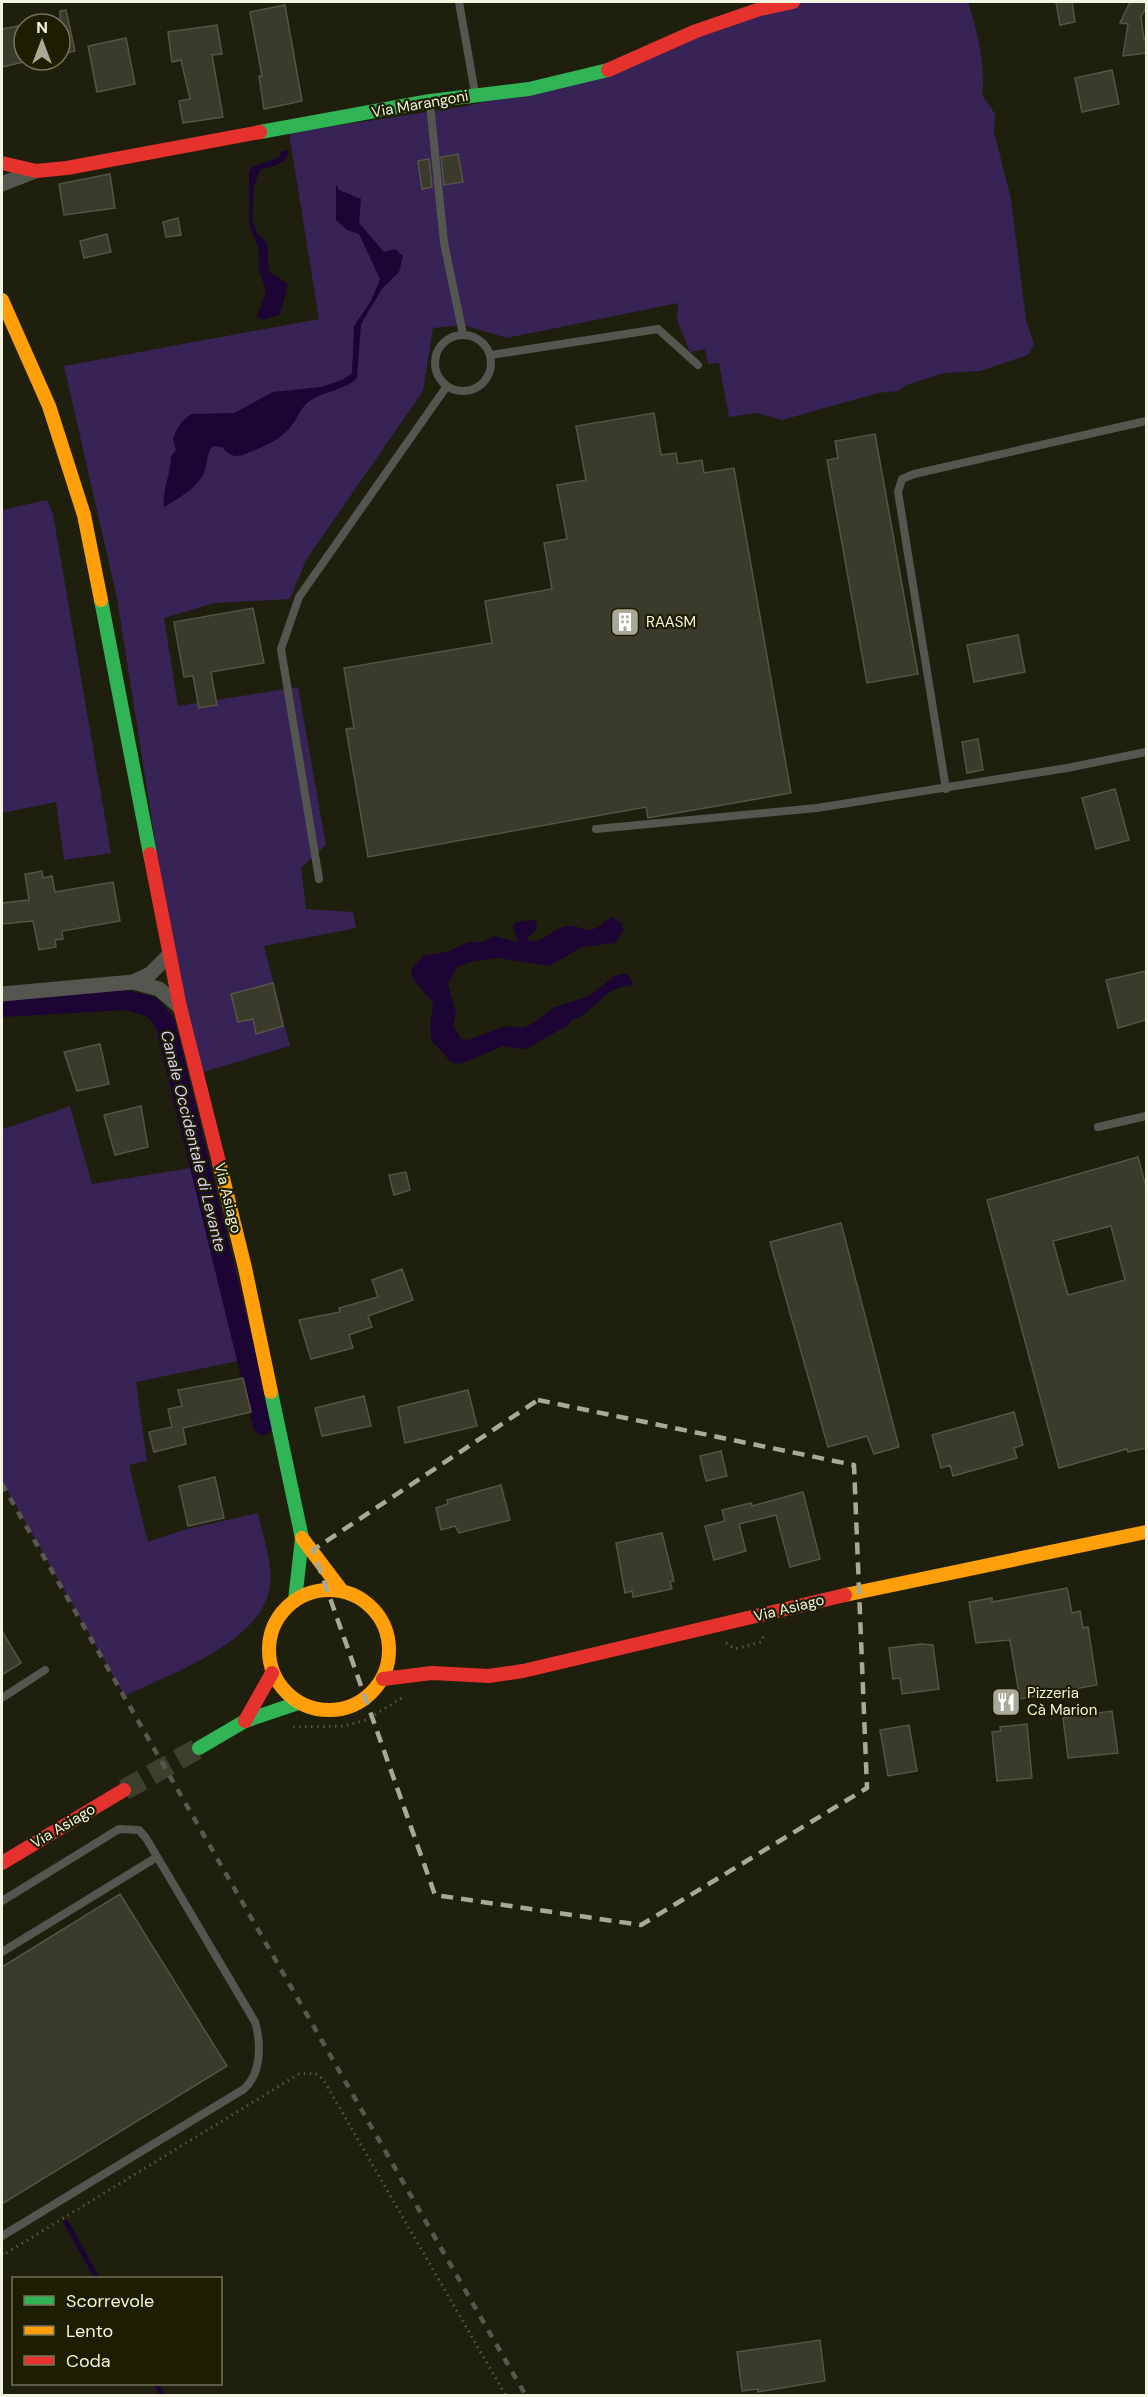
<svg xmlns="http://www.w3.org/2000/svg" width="1148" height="2397" font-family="'DM Sans',sans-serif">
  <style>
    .green { fill: #382356 }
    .water { fill: #1c0534 }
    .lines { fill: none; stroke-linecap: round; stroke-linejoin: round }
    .stream { stroke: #1c0534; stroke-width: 5 }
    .canal { stroke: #1c0534; stroke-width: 20 }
    .building { fill: #3b3b2c; stroke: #545546; stroke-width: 1.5; fill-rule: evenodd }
    .secondary-tunnel { stroke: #3f3f2e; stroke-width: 21; stroke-dasharray: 21 10; stroke-linecap: butt }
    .path { stroke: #56564d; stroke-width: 3; stroke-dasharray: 1.5 4.5; stroke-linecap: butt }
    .lane { stroke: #565650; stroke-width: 8 }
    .street { stroke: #565650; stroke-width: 15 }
    .fast { stroke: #30b455; stroke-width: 14 }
    .slow { stroke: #ff9f0a; stroke-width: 14 }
    .jam { stroke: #e5322d; stroke-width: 14 }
    .rail { stroke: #58584e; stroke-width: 4.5; stroke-dasharray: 8 8; stroke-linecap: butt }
    .marked { fill: none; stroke: #a9a997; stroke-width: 4.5; stroke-dasharray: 12 8; stroke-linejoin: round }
    .labels { text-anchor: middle; stroke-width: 4.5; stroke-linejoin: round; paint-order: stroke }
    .street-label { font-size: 15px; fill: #f3f4e1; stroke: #1d1d00 }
    .poi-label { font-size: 15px; fill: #f3f4e1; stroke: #1d1d00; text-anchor: start }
    .water-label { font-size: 16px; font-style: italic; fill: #dccffb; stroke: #1d1d00 }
  </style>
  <rect width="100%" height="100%" fill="#1f1f0e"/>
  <path class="green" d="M 791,2 L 968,2 C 977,28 986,68 982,95 L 995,114 L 994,132 L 1011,199 L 1026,320 L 1034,344 L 1028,355 L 980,371 L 944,373 L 906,385 L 898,391 L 878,393 L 782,420 L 757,413 L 729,417 L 719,363 L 708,364 L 705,349 L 690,352 L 677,320 L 678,303 L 507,338 L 463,325 L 433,328 L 423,391 L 306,560 L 290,599 L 214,603 L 164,618 L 178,706 L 298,687 L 326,845 L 301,868 L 306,909 L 353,912 L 356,928 L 264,946 L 290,1046 L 200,1073 L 157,853 L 117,598 L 64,366 L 319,319 L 289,133 L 467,106 L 554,85 Z
    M 47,500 L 53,514 L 111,853 L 64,860 L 56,802 L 2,813 L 2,510 Z
    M 70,1106 L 92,1184 L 209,1165 L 257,1357 L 136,1382 L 147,1461 L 129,1465 L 148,1542 L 187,1529 L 258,1513 C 263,1538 276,1570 268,1595 C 252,1646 170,1674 125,1696 L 2,1481 L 2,1122 L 4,1129 Z"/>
  <path class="water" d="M 289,150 C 286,167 272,165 260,170 L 254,186 L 252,219 L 257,233 L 267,243 L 269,272 L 288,284 L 280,315 L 262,320 L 257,316 L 266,291 L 259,270 L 259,250 L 249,225 L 249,174 L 251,168 L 279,157 L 282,151 Z
    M 336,185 L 339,190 L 361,199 L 359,223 L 384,252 L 395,249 L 403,256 L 399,272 L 382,289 L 361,324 L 357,378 C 346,390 324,391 311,400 C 302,406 300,413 294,422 C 283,439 267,445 250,452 C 237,458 232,458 222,447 L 213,446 C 206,453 208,464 204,473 C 196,489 179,498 164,507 C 162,489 171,474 171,456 L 176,450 L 173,439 C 177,428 181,420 192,414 L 234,413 L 273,392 L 321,387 L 342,380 L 352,373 L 354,326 L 371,301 L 380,279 L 359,234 L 347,230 L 336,220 Z
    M 612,917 L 622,924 L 623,932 L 615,943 L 582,947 L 549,966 L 499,958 L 474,961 L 457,967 L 448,984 L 456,1013 L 453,1025 L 461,1039 L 468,1040 L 506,1026 L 523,1028 L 532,1024 L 553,1008 L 589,996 L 614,976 L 627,973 L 633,983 L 630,986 C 602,986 595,1015 571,1020 L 570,1024 L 526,1049 L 503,1046 L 460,1064 L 451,1062 L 432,1041 L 430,1027 L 433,1003 L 413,979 L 411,970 L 423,956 L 446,952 L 469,942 L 484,942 L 494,936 L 518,942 L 513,926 L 516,922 L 536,920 L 537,928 L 528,938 L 528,941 C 545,943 553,928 568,926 C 579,924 584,934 596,928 C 602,925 605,920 612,917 Z"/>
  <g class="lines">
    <path class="stream" d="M 66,2222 L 97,2278
      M 156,2384 L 163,2396"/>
    <path class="canal" d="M 2,1007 L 126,1000 L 152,1007 L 165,1023 L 263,1425"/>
  </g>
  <path class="building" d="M 1056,2 L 1072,2 L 1075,22 L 1060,25 Z
    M 1130,2 L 1146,2 L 1146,8 L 1141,17 L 1144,39 L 1146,38 L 1146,53 L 1123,56 L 1128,24 L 1120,23 Z
    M 285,5 L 302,101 L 264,109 L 259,76 L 262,76 L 250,12 Z
    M 66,10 L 75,51 L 60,55 L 60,11 Z
    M 24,25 L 24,62 L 2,67 L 2,29 Z
    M 217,25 L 222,54 L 212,55 L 223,117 L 183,123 L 179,101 L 190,99 L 181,60 L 172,62 L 168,32 Z
    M 126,38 L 135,84 L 97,92 L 88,46 Z
    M 1112,70 L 1119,104 L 1082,112 L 1075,78 Z
    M 458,154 L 463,182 L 444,185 L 441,157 Z
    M 429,159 L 432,187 L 422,189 L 418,161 Z
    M 110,174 L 115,208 L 64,215 L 59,184 Z
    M 178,218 L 181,235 L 166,237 L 163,222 Z
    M 107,234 L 111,252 L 84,258 L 80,241 Z
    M 654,413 L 661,455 L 676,453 L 678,464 L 702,460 L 704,473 L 734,468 L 791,793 L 648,818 L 646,807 L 368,857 L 346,729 L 354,728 L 344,668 L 492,643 L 485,601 L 552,589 L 544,543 L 567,539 L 557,485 L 586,480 L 576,426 Z
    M 875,434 L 918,674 L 867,683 L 827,460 L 838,458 L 835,441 Z
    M 253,608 L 264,663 L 211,672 L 217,705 L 199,708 L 193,676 L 184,677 L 174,622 Z
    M 1018,635 L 1025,672 L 974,682 L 967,645 Z
    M 978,739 L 983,770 L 967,773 L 962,742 Z
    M 1115,789 L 1129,840 L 1096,849 L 1082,798 Z
    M 42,871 L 43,878 L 52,876 L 55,892 L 113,882 L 120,921 L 62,931 L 63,939 L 55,940 L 56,947 L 39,950 L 33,921 L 2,924 L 2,903 L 29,900 L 25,874 Z
    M 1146,971 L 1146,1020 L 1118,1028 L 1106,980 Z
    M 273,983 L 283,1026 L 256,1034 L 253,1019 L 238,1022 L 231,994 Z
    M 100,1044 L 109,1084 L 77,1091 L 64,1052 Z
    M 141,1106 L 148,1147 L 115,1155 L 104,1115 Z
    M 1138,1157 L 1146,1187 L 1146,1448 L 1128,1452 L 1127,1449 L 1059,1468 L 987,1200 ZM 1111,1226 L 1125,1280 L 1068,1295 L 1053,1241 Z
    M 406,1172 L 410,1190 L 394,1195 L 389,1175 Z
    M 841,1223 L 899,1447 L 874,1454 L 867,1436 L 828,1447 L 770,1242 Z
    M 402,1269 L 413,1300 L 368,1316 L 372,1327 L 349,1335 L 353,1348 L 311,1359 L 299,1320 L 340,1312 L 339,1308 L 378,1297 L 372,1280 Z
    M 243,1378 L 251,1412 L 183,1428 L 186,1444 L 154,1452 L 149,1432 L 172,1427 L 168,1409 L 182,1406 L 178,1390 Z
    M 468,1390 L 477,1426 L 405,1443 L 398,1407 Z
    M 364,1396 L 371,1426 L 322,1436 L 315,1408 Z
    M 1014,1412 L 1023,1445 L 1014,1448 L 1017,1458 L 953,1476 L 950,1465 L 941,1468 L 932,1435 Z
    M 721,1451 L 727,1476 L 706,1481 L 700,1456 Z
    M 215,1477 L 224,1518 L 188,1526 L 179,1486 Z
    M 501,1485 L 510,1520 L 459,1533 L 455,1526 L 441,1530 L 436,1508 L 448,1504 L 447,1500 Z
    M 803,1492 L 820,1559 L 790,1567 L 776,1515 L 739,1524 L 746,1551 L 714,1560 L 705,1526 L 725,1521 L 722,1510 L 751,1503 L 752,1506 Z
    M 662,1533 L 674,1581 L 670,1582 L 672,1589 L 633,1597 L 632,1591 L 625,1593 L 616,1543 Z
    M 1067,1588 L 1072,1613 L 1080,1611 L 1083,1628 L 1088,1627 L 1097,1685 L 1020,1699 L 1010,1640 L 976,1643 L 969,1602 L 992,1598 L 992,1602 Z
    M 2,1631 L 21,1663 L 2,1675 Z
    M 921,1644 L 933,1645 L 939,1689 L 902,1694 L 900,1678 L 893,1679 L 889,1648 Z
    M 1112,1711 L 1118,1753 L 1068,1758 L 1063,1718 Z
    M 1027,1724 L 1032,1778 L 997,1781 L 992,1732 L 1001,1731 L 1000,1727 Z
    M 909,1725 L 917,1771 L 888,1776 L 880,1730 Z
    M 120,1894 L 227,2066 L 2,2204 L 2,1967 Z
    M 820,2340 L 825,2381 L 758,2392 L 758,2389 L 742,2391 L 737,2352 Z"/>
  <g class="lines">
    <path class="secondary-tunnel" d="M 124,1790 L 199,1748"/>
    <path class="path" d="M 726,1643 L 735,1649 L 761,1642 L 765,1633
      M 293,1727 L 344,1726 L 366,1720 L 405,1696
      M 2,2253 L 3,2255 L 299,2074 L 315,2073 L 323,2079 L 506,2396"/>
    <path class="lane" d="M 459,2 L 475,93
      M 430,104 L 444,243 L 463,334
      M435 363a28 28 0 1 1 56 0a28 28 0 1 1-56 0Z
      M 491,355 L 658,329 L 698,365
      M 946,789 L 898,492 L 902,479 L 914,474 L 1146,421
      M 596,829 L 817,808 L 1067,768 L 1146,752
      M 319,879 L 281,649 L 299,597 L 447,386
      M 1098,1127 L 1146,1116
      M 2,1698 L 45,1670
      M 2,1901 L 119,1829 L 139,1830 L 146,1838 L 255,2022 C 261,2042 262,2073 244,2089 L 2,2236
      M 2,1952 L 157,1857"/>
    <path class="street" d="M 2,184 L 35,171
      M 133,982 L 150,974 L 169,955
      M 2,994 L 133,982 L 159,989 L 180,1007"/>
    <path class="fast" d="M 260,132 L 430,101 L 529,89 L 608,70
      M 101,600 L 150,854
      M 271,1392 L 302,1538 L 295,1600
      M 199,1748 L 245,1721 L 298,1703"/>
    <path class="slow" d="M 2,300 L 49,406 L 84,515 L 101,600
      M 219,1162 L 245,1268 L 271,1392
      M 302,1538 L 342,1591
      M269 1650a60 60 0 1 1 120 0a60 60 0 1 1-120 0Z
      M 845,1595 L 1146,1532"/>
    <path class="jam" d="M 608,70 L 696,31 L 760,9 L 793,2
      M 2,163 L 36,171 L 67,168 L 260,132
      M 150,854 L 180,1007 L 219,1162
      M 383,1679 L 432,1673 L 489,1676 L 523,1671 L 845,1595
      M 245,1721 L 272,1673
      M 2,1863 L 124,1790"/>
    <path class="rail" d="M 2,1484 L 526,2396"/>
  </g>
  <path class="marked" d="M 538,1400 L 854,1465 L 867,1788 L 641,1925 L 435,1895 L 313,1550 Z"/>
  <defs>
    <g id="building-square" transform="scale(1.5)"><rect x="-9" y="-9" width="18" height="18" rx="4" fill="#a9a997" stroke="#1d1d00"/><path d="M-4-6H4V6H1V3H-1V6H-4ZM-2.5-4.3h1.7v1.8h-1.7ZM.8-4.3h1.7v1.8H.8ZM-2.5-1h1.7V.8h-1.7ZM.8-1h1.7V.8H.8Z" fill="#fff"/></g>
    <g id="restaurant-square" transform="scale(1.5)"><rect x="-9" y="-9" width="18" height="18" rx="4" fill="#a9a997" stroke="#1d1d00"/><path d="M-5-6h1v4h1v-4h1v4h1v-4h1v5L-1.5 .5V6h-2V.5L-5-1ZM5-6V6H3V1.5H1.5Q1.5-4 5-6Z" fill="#fff"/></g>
  </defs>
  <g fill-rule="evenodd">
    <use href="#building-square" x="625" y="622"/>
    <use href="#restaurant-square" x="1006" y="1702"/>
  </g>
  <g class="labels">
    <g class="street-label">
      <text transform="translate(420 104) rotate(-10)" y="5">Via Marangoni</text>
      <text transform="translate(228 1198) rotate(76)" y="5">Via Asiago</text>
      <text transform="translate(789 1608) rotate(-14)" y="5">Via Asiago</text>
      <text transform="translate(63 1826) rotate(-31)" y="5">Via Asiago</text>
    </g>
    <g class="poi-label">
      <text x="646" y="627">RAASM</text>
      <text x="1027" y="1698">Pizzeria<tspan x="1027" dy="17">Cà Marion</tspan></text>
    </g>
    <g class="water-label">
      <text transform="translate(194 1141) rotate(76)" y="6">Canale Occidentale di Levante</text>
    </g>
  </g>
  <rect width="1148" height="2397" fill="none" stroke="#f3f4e1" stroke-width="6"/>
  <rect x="12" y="2277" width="210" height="108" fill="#1d1d00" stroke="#73735a" stroke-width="1.5"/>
  <rect x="24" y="2296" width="30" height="9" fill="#30b455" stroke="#73735a" stroke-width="1.5"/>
  <text x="66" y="2307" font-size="18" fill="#f3f4e1">Scorrevole</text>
  <rect x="24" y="2326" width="30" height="9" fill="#ff9f0a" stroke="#73735a" stroke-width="1.5"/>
  <text x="66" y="2337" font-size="18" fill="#f3f4e1">Lento</text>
  <rect x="24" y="2356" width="30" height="9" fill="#e5322d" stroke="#73735a" stroke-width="1.5"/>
  <text x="66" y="2367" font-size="18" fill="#f3f4e1">Coda</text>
  <g transform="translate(42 42)"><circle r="28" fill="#1d1d00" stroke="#73735a" stroke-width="1.5"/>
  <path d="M0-4.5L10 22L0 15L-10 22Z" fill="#a9a997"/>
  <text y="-9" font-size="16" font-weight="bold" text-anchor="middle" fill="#f3f4e1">N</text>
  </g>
</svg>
